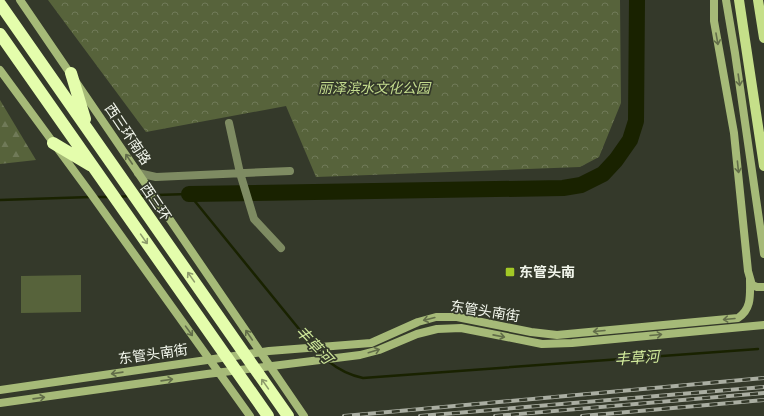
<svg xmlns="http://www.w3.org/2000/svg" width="764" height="416" font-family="Bitter,'Noto Sans SC',serif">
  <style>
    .forest { fill: url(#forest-firs) }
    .park { fill: url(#park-crowns) }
    .pitch { fill: #57633b }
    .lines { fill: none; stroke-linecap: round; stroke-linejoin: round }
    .stream { stroke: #192200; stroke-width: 2.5 }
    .river { stroke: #192200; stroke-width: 16 }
    .street { stroke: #7e8b62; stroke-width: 8 }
    .secondary { stroke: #a6ba78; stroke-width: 8 }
    .primary { stroke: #c5df89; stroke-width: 10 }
    .highway { stroke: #e4fdac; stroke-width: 12 }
    .rail-casing { stroke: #aaaea2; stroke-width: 4 }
    .rail { stroke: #34392a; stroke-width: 2.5; stroke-dasharray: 8; stroke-linecap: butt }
    .oneway { stroke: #626d49 }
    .oneway2 { stroke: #8c9b6b }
    .poi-dot { fill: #a3c926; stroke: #34392a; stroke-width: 1.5 }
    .labels { text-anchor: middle; stroke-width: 3.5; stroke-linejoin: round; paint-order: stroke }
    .park-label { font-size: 14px; font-style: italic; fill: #c3db8d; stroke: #34392a }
    .street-label { font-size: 14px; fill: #f1f5eb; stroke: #34392a }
    .poi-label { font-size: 14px; font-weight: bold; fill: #f1f5eb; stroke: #34392a; text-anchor: start }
    .water-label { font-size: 15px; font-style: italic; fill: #d1ea9b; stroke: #34392a }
  </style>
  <defs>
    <pattern id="forest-firs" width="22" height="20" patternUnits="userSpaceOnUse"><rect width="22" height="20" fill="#57633b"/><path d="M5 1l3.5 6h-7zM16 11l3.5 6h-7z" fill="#707a58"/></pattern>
    <pattern id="park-crowns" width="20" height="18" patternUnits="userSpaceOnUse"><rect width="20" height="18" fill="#57633b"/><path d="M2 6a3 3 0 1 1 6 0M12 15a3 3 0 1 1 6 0" fill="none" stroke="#707a58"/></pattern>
  </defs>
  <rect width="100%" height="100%" fill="#34392a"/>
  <path class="forest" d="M 0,100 L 36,160 L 0,164 Z"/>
  <path class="park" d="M 48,0 L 620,0 L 621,103 L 599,157 L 580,167 L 316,177 L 286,106 L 146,132 Z"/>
  <path class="pitch" d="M 81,275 L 81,312 L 21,313 L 21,276 Z"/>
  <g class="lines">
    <path class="stream" d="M 156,195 L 189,194 L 317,351 L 324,358
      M 138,196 L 151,196
      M 96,197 L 109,197
      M 118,197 L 129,196
      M 0,200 L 91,197
      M 328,361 C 339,370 349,375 363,378 L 758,349"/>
    <path class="river" d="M 189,194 L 563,188 L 581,185 L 603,174 L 616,160 L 630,140 L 636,121 L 637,0"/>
    <path class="street" d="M 229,123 L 240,173 L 254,219 L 281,248
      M 138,173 L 156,177 L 290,171"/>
    <path class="secondary" d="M 20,0 L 304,416
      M 714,0 L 714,21 L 734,133 L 748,271 L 752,285 L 757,287 L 764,287
      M 726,0 L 735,53 L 764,254
      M 0,70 L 91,194 L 250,416
      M 0,390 L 269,351 L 371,343 L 418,322 L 436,317 L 457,317 L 531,332 L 557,335 L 738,318 C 752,309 750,295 750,279
      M 0,403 L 207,374 L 360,355 L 379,350 L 417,334 L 437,329 L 461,328 L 542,344 L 572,343 L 764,325"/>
    <path class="primary" d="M 739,0 L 764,166
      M 758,0 L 764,38"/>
    <path class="highway" d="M 0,4 L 288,416
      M 0,34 L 268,416
      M 71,73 L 85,119
      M 53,143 L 90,165"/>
    <g class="rail-casing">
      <path id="rail" d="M 344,416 L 764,378
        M 420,416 L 764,387
        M 495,416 L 764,393
        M 582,416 L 764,400"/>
    </g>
    <use href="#rail" class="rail"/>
  </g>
  <defs><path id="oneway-shaft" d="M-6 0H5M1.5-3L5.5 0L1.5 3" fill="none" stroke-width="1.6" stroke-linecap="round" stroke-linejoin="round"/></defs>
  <g class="oneway">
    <use href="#oneway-shaft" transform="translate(717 39) rotate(80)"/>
    <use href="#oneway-shaft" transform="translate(739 80) rotate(82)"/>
    <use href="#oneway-shaft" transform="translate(129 159) rotate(-124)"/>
    <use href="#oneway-shaft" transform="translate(738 167) rotate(84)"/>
    <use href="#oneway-shaft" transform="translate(429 319) rotate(166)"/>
    <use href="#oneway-shaft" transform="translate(729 319) rotate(175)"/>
    <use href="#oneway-shaft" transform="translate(189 331) rotate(54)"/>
    <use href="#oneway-shaft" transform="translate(599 331) rotate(175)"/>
    <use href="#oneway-shaft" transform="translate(249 335) rotate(-124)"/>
    <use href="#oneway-shaft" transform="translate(656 335) rotate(-5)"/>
    <use href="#oneway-shaft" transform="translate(499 336) rotate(11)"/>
    <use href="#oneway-shaft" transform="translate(374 351) rotate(-17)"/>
    <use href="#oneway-shaft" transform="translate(117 373) rotate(172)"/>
    <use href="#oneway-shaft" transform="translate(167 380) rotate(-8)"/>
    <use href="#oneway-shaft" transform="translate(39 398) rotate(-8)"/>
  </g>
  <g class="oneway2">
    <use href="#oneway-shaft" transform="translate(144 239) rotate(55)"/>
    <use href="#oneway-shaft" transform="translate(191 277) rotate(-125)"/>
    <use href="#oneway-shaft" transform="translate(265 384) rotate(-125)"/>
  </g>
  <rect class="poi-dot" x="505" y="267" width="10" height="10" rx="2"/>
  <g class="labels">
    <g class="park-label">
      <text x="374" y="93">丽泽滨水文化公园</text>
    </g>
    <g class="street-label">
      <text transform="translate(128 134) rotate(56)" y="5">西三环南路</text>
      <text transform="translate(156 202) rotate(56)" y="5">西三环</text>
      <text transform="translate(485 311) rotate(9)" y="5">东管头南街</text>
      <text transform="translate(153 354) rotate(-8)" y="5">东管头南街</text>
    </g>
    <g class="poi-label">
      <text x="519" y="277">东管头南</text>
    </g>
    <g class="water-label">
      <text transform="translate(314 345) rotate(47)" y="5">丰草河</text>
      <text transform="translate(637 358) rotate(-4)" y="5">丰草河</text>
    </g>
  </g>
</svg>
